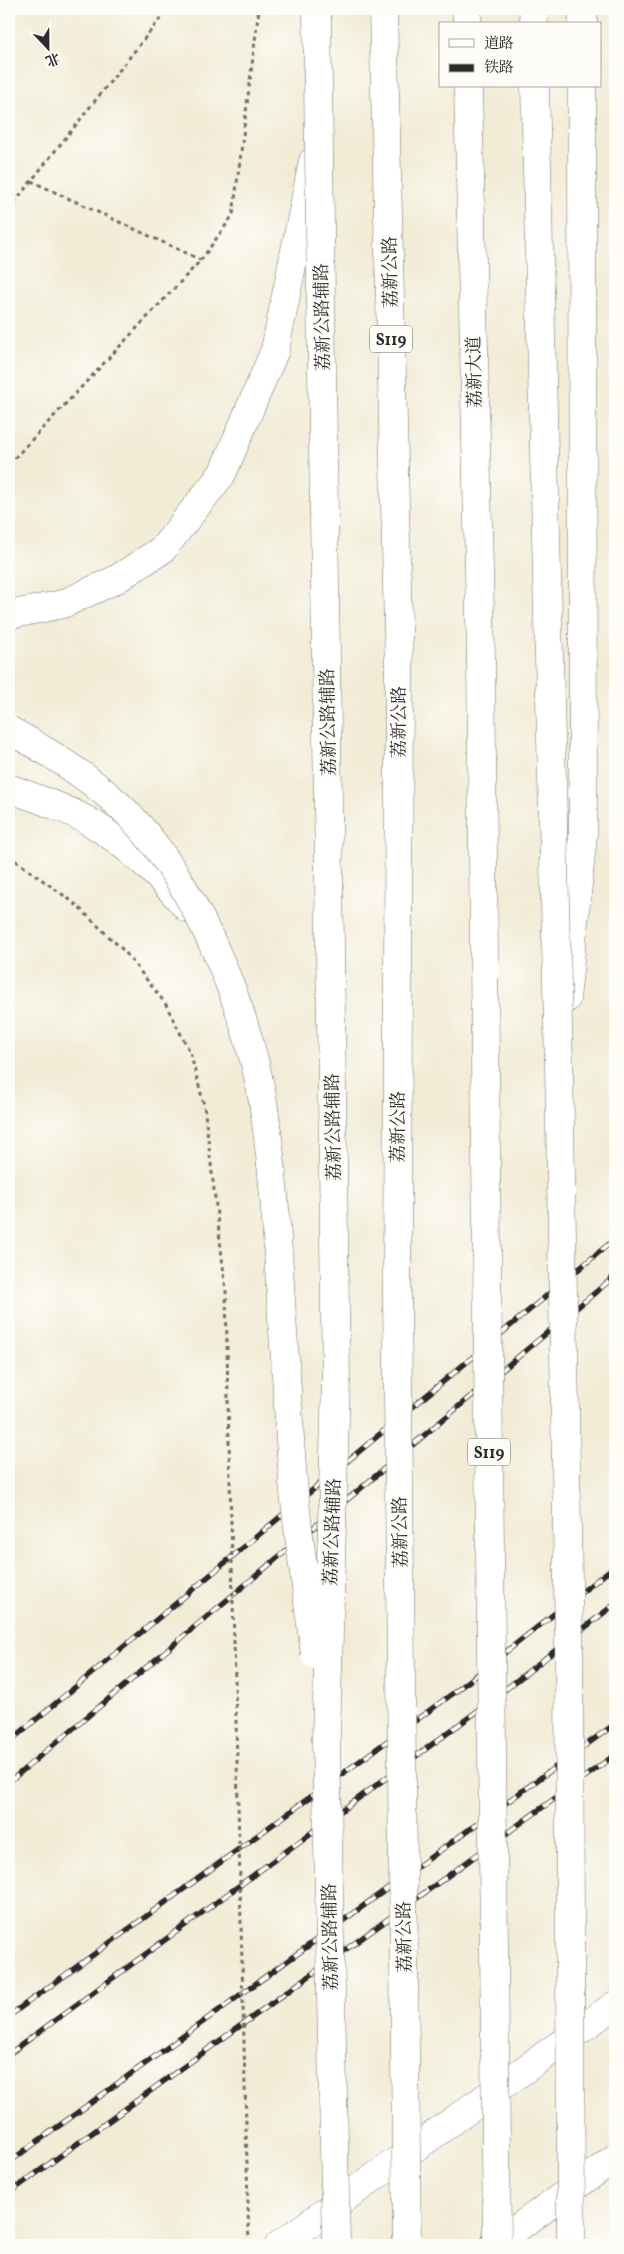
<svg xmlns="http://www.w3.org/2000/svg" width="624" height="2254" font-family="Vollkorn,'Noto Serif SC',serif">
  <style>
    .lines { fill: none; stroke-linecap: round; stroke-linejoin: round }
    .secondary-casing { stroke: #716f67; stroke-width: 29 }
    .primary-casing { stroke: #716f67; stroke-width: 29 }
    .path { stroke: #716f67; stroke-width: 3; stroke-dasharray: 4 4; stroke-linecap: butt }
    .secondary { stroke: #fff; stroke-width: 28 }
    .primary { stroke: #fff; stroke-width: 28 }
    .rail-casing { stroke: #2b2b2b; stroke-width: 5.5 }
    .rail { stroke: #fdfcf7; stroke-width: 4; stroke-dasharray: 11; stroke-linecap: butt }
    .secondary-bridge-casing { stroke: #716f67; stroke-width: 29; stroke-linecap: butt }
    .primary-bridge-casing { stroke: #716f67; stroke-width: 29; stroke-linecap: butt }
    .path-bridge { stroke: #716f67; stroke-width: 3; stroke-dasharray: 4 4; stroke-linecap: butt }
    .secondary-bridge { stroke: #fff; stroke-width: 28 }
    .primary-bridge { stroke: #fff; stroke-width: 28 }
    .labels { text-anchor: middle; stroke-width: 4.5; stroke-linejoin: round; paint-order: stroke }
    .shield { fill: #fdfcf7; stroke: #6a6a68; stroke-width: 1 }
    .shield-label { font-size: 16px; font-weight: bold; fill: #2b2b2b }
    .street-label { font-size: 18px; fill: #2b2b2b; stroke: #fdfcf7 }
  </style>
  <rect width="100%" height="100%" fill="#fdfcf7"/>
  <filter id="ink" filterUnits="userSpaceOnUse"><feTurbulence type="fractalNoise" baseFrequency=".02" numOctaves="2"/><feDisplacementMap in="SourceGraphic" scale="10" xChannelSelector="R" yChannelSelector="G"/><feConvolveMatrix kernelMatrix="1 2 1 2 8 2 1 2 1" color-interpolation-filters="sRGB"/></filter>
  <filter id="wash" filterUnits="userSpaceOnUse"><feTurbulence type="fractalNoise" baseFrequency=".0096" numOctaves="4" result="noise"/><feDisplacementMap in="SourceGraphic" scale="20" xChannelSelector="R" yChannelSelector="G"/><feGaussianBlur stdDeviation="1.12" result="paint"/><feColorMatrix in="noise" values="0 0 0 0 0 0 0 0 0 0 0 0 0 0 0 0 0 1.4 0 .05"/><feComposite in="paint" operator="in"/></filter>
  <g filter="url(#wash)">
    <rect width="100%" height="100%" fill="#f2ecd7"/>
  </g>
  <g filter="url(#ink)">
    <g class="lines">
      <g class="secondary-casing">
        <path id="secondary" d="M 533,9 L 534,24
          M 583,24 L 583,9
          M 9,615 L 63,604 L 117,579 L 163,549 L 222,474 L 275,350 L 313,161
          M 9,788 C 37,799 68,808 93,824 C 129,846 160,876 187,908
          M 566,999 L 583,835 L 582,86
          M 279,2245 L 615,2005
          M 494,2245 L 615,2158"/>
      </g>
      <g class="primary-casing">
        <path id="primary" d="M 383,9 L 399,669
          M 467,9 L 467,24
          M 468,86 L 481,658"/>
      </g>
      <path class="path" d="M 31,181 L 201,260
        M 9,209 L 168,9
        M 9,464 L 201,260 L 233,215 L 259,9
        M 9,856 L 73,902 L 125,952 L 165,1003 L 190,1052 L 204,1105 L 226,1291 L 228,1400"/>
      <use href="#secondary" class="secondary"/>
      <use href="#primary" class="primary"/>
      <g class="rail-casing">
        <path id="rail" d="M 9,1742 L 615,1239
          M 9,1782 L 615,1276
          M 9,2016 L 459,1689 L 615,1566
          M 9,2054 L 479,1710 L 615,1604
          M 9,2162 L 615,1724
          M 9,2193 L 615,1755"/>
      </g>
      <use href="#rail" class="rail"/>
      <g class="secondary-bridge-casing">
        <path id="secondary-bridge" d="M 317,9 L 336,1381 L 326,1740 L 336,2245
          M 535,86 L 559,1065 L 569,1641 L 571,2245
          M 9,730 C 48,751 86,775 119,805 C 191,871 247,1007 263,1102 C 275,1178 278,1256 283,1332 C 287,1382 289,1432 293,1481 C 298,1539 308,1597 315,1655"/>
      </g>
      <g class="primary-bridge-casing">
        <path id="primary-bridge" d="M 481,658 L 497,2245
          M 399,669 L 397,1295 L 407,2245"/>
      </g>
      <path class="path-bridge" d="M 228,1400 L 249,2245"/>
      <use href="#secondary-bridge" class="secondary-bridge"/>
      <use href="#primary-bridge" class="primary-bridge"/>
    </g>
  </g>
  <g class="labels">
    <g class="shield">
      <rect x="370" y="325.5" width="42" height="27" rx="4"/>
      <rect x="468" y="1438.5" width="42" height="27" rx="4"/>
    </g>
    <g class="shield-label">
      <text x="391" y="345">S119</text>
      <text x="489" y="1458">S119</text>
    </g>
    <g class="street-label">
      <text transform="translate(390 272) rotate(-91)" y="6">荔新公路</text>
      <text transform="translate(322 317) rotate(-91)" y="6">荔新公路辅路</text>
      <text transform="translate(474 372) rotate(-91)" y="6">荔新大道</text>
      <text transform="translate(328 722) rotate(-91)" y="6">荔新公路辅路</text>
      <text transform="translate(399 722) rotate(-90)" y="6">荔新公路</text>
      <text transform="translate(333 1127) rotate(-91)" y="6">荔新公路辅路</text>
      <text transform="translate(398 1127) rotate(-90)" y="6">荔新公路</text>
      <text transform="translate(332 1532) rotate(-88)" y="6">荔新公路辅路</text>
      <text transform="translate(400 1532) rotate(-91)" y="6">荔新公路</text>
      <text transform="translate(330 1937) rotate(-91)" y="6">荔新公路辅路</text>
      <text transform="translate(404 1937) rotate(-91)" y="6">荔新公路</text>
    </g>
  </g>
  <rect width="624" height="2254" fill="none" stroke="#fdfcf7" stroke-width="30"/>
  <rect x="439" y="22" width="162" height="65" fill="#fdfcf7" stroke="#a9a8a5"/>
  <rect x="449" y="39" width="25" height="8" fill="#ffffff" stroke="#a9a8a5"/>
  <text x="484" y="48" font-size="15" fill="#2b2b2b">道路</text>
  <rect x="449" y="64" width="25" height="8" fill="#2b2b2b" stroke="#a9a8a5"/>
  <text x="484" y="72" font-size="15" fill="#2b2b2b">铁路</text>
  <g transform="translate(48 48) rotate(158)" stroke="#fdfcf7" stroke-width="4" paint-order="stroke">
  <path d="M0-4L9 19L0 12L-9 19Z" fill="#2b2b2b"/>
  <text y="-8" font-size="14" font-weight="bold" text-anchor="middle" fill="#2b2b2b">北</text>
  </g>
</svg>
